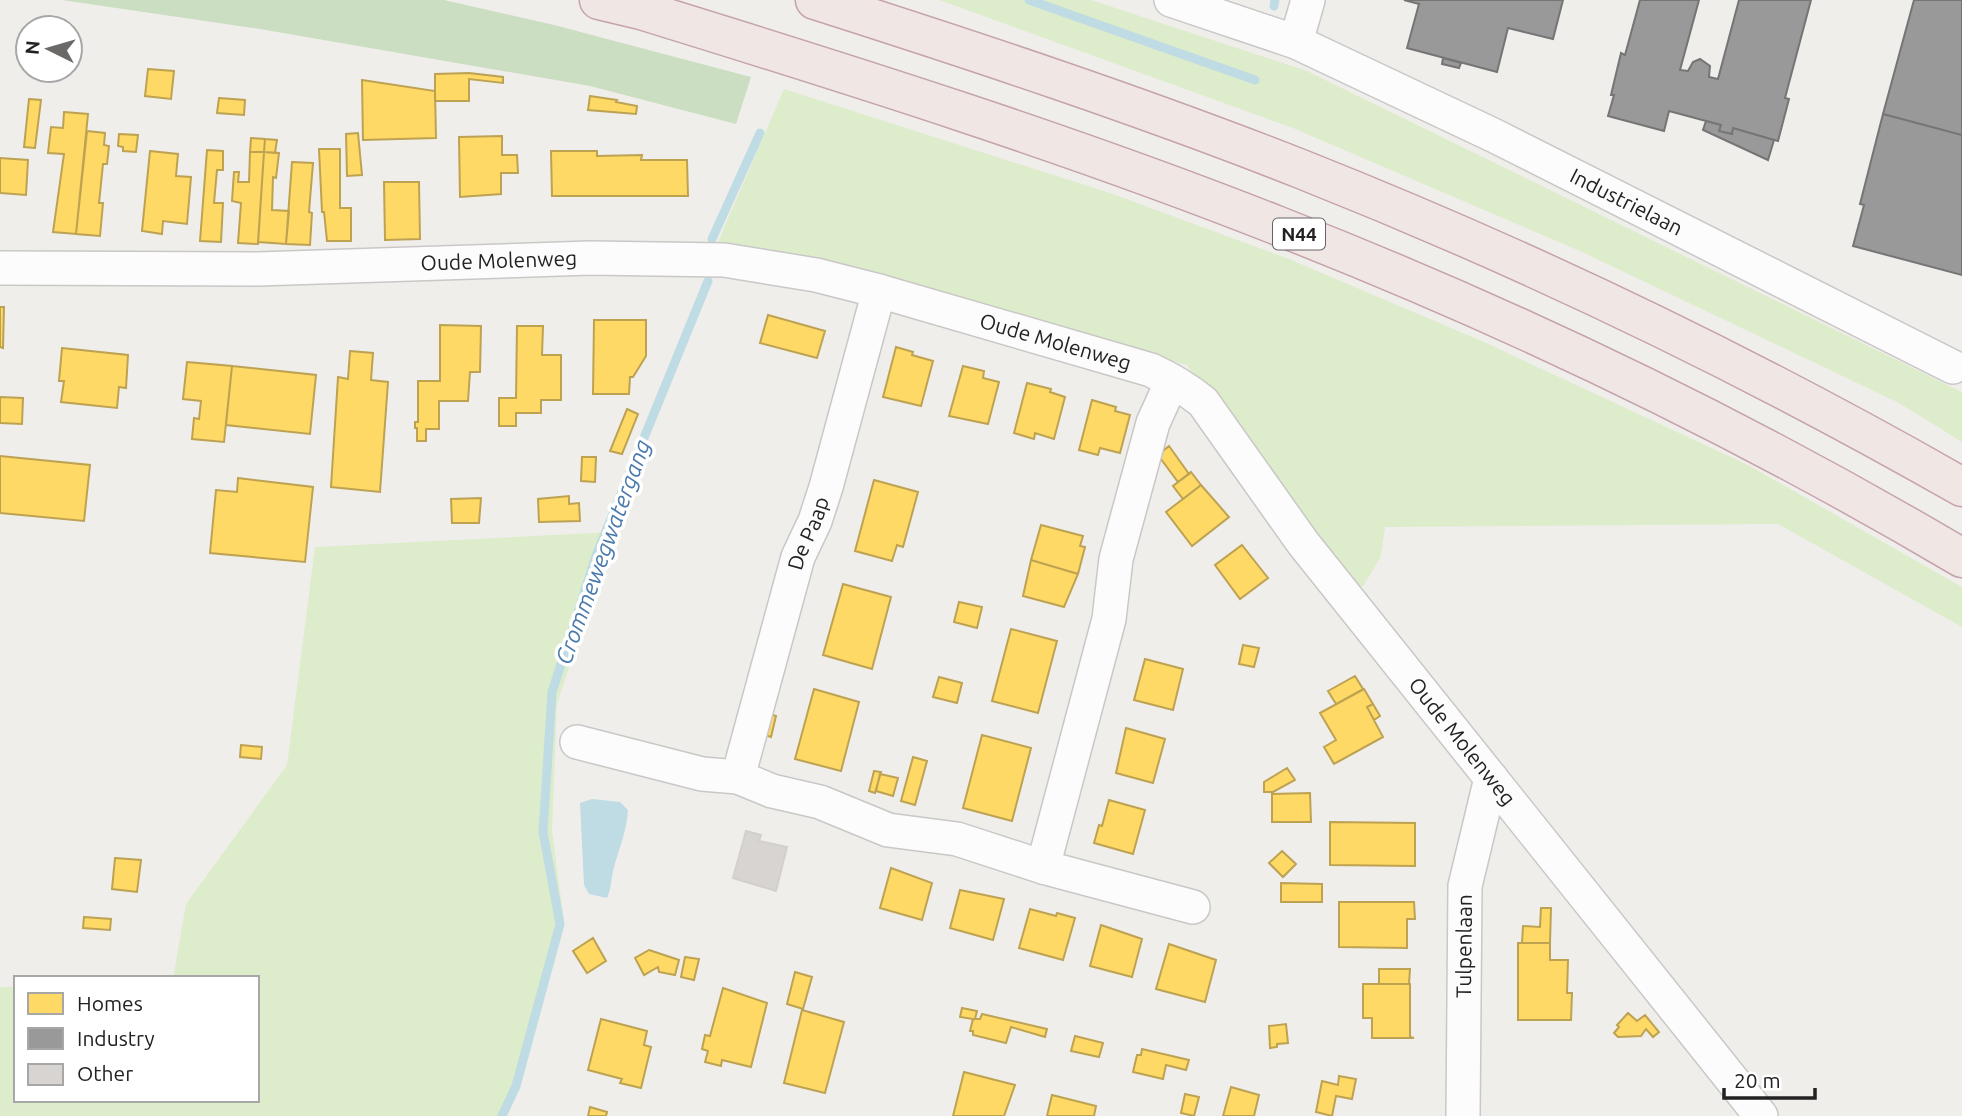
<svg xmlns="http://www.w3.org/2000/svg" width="1962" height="1116" font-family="Ubuntu,sans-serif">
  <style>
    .grass { fill: #ddeccb }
    .forest { fill: #cbdec1 }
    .water { fill: #bfdbe3 }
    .homes { fill: #ffd966; stroke: #bda252; stroke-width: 2 }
    .industry { fill: #999; stroke: #757575; stroke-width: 2 }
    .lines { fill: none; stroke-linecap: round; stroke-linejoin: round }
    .stream { stroke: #bfdbe3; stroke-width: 9 }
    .building { fill: #d7d4d2; stroke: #d3d0cc; stroke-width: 2 }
    .minor-casing { stroke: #c9c8c7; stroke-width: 36 }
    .trunk-casing { stroke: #c5a2ac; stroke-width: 41 }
    .minor { stroke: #fdfcfc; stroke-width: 33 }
    .trunk { stroke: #f0e6e4; stroke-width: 38 }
    .labels { text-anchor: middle; stroke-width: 7; stroke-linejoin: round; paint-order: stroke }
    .shield { fill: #fff; stroke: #646464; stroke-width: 2 }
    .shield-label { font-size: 19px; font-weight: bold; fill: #222 }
    .street-label { font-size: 21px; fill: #222; stroke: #fff }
    .water-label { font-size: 23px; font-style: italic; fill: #4a7aab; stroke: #fff }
  </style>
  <rect width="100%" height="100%" fill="#f0eeeb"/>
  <path class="grass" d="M 939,0 L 1091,0 L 1307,71 L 1962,392 L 1962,442 L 1899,403 L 1582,252 L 1293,128 Z
    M 784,89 L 1110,193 L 1289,259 L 1484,342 L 1748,465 L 1962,587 L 1962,627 L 1778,524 L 1385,527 L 1381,556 L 1364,585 L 1353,594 L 1187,365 L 817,264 L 718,242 Z
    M 613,532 L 557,704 L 552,831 L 564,921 L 519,1088 L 505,1116 L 0,1116 L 0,987 L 16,987 L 16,1100 L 257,1100 L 257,978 L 173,978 L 186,904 L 287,765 L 315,547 Z"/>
  <path class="forest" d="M 62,0 L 444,0 L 554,25 L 751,77 L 736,124 L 590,86 L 260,29 Z"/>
  <path class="water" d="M 592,799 L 620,802 L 628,810 C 627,831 618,851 613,871 C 611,881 611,889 607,898 L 589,894 L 584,885 L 580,803 Z"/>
  <path class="homes" d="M 148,69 L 174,71 L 171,99 L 145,96 Z
    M 469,73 L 503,77 L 503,83 L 469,79 L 469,101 L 435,101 L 435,74 Z
    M 362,80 L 435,91 L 436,138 L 363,140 Z
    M 590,96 L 617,100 L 616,102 L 637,106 L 636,114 L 588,110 Z
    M 219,98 L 245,100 L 244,115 L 217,113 Z
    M 29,99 L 41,100 L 35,148 L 24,147 Z
    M 64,112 L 88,114 L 76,234 L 53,232 L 64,154 L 48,153 L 51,127 L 63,128 Z
    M 87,131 L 105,133 L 104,145 L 109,146 L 107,164 L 103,164 L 99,203 L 103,203 L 100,236 L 76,234 Z
    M 358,133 L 362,175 L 347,176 L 346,134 Z
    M 119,134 L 138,135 L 136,152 L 123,151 L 123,147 L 118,146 Z
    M 502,136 L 502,155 L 517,155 L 518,173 L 501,173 L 501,194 L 460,197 L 459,137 Z
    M 251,138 L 265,139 L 264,152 L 250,152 Z
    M 265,139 L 277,140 L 275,153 L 264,152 Z
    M 319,149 L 340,149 L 340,208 L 351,208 L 351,241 L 327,241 L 324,212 L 322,212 Z
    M 207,150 L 223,151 L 223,170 L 217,170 L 214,203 L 223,203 L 221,242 L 200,241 Z
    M 150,151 L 178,154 L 176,176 L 191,177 L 187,224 L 163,221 L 162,234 L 142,231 Z
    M 551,151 L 597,151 L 597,156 L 642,155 L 641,160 L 687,160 L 688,196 L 552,196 Z
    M 250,152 L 264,152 L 258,244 L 238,243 L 241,203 L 232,201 L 234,172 L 239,172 L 238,182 L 249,182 Z
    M 264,152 L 279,153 L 276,178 L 273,177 L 272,210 L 289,211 L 286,244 L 258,242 Z
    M 0,158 L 28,160 L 26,195 L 0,193 Z
    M 292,162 L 313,163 L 309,212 L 312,213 L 310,245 L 286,244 Z
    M 384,182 L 419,182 L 420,239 L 385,240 Z
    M 0,307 L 4,307 L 3,348 L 0,347 Z
    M 768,315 L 825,331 L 817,358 L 760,343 Z
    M 594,320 L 646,320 L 646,356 L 633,377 L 630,377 L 629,394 L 593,394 Z
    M 440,325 L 481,326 L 480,372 L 470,372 L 468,401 L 439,401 L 439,429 L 426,429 L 426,441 L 417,441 L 417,428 L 415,428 L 415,422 L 418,422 L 418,381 L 440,381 Z
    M 517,326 L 543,326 L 542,355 L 561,355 L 561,400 L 541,400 L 541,413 L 516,413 L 516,426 L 499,426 L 499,398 L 516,398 Z
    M 896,347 L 913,352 L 912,355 L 933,361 L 921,406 L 883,397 Z
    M 62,348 L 128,355 L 126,388 L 119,387 L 117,408 L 61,402 L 64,381 L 59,381 Z
    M 350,351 L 373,353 L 371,380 L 388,382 L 380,492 L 331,487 L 338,377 L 348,379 Z
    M 187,362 L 232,366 L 224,442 L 192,439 L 194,418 L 199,419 L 201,401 L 183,399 Z
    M 232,366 L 316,375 L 310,434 L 226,425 Z
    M 963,366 L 984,371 L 983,378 L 999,382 L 988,424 L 949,416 Z
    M 1027,383 L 1051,389 L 1050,392 L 1065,397 L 1054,439 L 1035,433 L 1034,439 L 1014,433 Z
    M 0,397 L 23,398 L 22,424 L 0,423 Z
    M 1092,400 L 1116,407 L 1115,411 L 1130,415 L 1120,453 L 1100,448 L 1098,455 L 1079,450 Z
    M 627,409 L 638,414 L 622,454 L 610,451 Z
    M 1169,446 L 1189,474 L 1178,482 L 1158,455 Z
    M 0,456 L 90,465 L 84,521 L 0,513 Z
    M 582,457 L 596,457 L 595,482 L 581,481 Z
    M 1191,472 L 1201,485 L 1183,499 L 1173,486 Z
    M 238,478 L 313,487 L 305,562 L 210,553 L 216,490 L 237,492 Z
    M 874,480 L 918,492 L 903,547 L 897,545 L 892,561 L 855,551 Z
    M 1201,485 L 1229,517 L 1192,546 L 1166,512 Z
    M 569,496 L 569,504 L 579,503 L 580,521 L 539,522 L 538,499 Z
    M 481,498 L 479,523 L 452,523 L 451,499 Z
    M 1041,525 L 1083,536 L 1080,546 L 1085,547 L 1078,574 L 1031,560 Z
    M 1242,545 L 1268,578 L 1240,599 L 1215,565 Z
    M 1031,560 L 1078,574 L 1064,607 L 1023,596 Z
    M 843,584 L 891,597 L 872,669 L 823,655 Z
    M 959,602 L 982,607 L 977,628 L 954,622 Z
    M 1011,629 L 1057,641 L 1038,713 L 992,701 Z
    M 1243,645 L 1259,648 L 1254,667 L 1239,664 Z
    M 1145,659 L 1183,669 L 1173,710 L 1134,700 Z
    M 1355,676 L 1363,689 L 1336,704 L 1328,691 Z
    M 939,677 L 962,683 L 957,703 L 933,697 Z
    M 814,689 L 859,702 L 841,771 L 795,759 Z
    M 1364,689 L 1373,704 L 1367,707 L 1383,737 L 1334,764 L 1324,747 L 1336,740 L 1320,713 Z
    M 1373,704 L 1380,716 L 1374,720 L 1367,707 Z
    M 766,713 L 776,716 L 771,737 L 761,734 Z
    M 1126,728 L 1165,739 L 1153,783 L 1116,773 Z
    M 982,735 L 1031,748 L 1012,821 L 963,808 Z
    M 241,745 L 262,747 L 261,759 L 240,757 Z
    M 913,757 L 927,761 L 915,805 L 901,801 Z
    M 1287,768 L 1295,780 L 1273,792 L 1264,792 L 1264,782 Z
    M 874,771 L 881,772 L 875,793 L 869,791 Z
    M 880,774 L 898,778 L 893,796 L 876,791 Z
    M 1310,793 L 1311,822 L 1272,822 L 1272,794 Z
    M 1109,800 L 1145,810 L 1133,854 L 1094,843 L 1099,825 L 1102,826 Z
    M 1330,822 L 1415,823 L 1415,866 L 1330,865 Z
    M 1282,851 L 1296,864 L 1283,877 L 1269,863 Z
    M 115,858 L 141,860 L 137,892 L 112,889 Z
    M 891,868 L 932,883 L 922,920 L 880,908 Z
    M 1281,883 L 1322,884 L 1322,902 L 1281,902 Z
    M 960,890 L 1004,899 L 993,940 L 950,928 Z
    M 1339,902 L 1414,902 L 1415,919 L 1407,919 L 1407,948 L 1339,947 Z
    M 1541,908 L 1551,908 L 1550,943 L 1522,943 L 1523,926 L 1540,927 Z
    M 1030,909 L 1056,916 L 1057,913 L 1075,918 L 1063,960 L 1019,948 Z
    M 84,917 L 111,919 L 110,930 L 83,928 Z
    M 1101,925 L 1142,939 L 1132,977 L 1090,966 Z
    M 593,938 L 606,961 L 587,973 L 573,951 Z
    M 1518,943 L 1550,943 L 1550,960 L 1568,960 L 1567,993 L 1572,993 L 1571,1020 L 1518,1020 Z
    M 1169,944 L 1216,960 L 1205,1002 L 1156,989 Z
    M 649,950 L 679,960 L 675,975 L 659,972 L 658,967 L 644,975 L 635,958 Z
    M 685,957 L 699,959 L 694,980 L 681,977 Z
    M 1379,969 L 1410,969 L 1409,984 L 1379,984 Z
    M 795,972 L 812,977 L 803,1009 L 787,1004 Z
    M 1363,984 L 1410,984 L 1410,1037 L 1414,1038 L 1372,1038 L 1372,1018 L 1363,1018 Z
    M 723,988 L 767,1003 L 751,1067 L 722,1060 L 721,1066 L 705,1062 L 708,1051 L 702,1049 L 705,1035 L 710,1036 Z
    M 962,1008 L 977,1011 L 975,1019 L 980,1019 L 982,1014 L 1047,1029 L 1045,1037 L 1011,1027 L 1006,1043 L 973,1035 L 973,1031 L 970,1031 L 973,1019 L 960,1017 Z
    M 802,1010 L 844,1022 L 825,1093 L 784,1083 Z
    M 1628,1013 L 1637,1021 L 1645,1015 L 1659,1032 L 1653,1037 L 1646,1029 L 1641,1036 L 1618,1037 L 1614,1033 L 1619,1027 L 1617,1025 Z
    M 601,1019 L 647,1031 L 644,1045 L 651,1047 L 641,1088 L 620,1083 L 622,1079 L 588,1070 Z
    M 1286,1024 L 1288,1043 L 1277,1044 L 1277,1047 L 1270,1048 L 1269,1026 Z
    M 1075,1036 L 1103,1043 L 1099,1057 L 1071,1051 Z
    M 1142,1049 L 1189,1060 L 1186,1070 L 1166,1065 L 1163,1079 L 1133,1072 L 1137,1055 L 1141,1055 Z
    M 964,1072 L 1015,1085 L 1004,1116 L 953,1116 Z
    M 1339,1076 L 1356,1079 L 1352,1099 L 1336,1096 L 1332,1116 L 1316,1112 L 1322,1081 L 1338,1085 Z
    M 1231,1087 L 1259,1095 L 1254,1116 L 1223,1116 Z
    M 1185,1094 L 1199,1097 L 1194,1116 L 1181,1113 Z
    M 1052,1095 L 1096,1106 L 1094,1116 L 1047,1116 Z
    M 590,1107 L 607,1112 L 606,1116 L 588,1116 Z"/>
  <path class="industry" d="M 1404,0 L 1563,0 L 1553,39 L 1508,28 L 1497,72 L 1407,48 L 1419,4 Z
    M 1640,0 L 1699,0 L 1680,70 L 1688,71 L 1693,62 L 1700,59 L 1710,66 L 1709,77 L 1718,79 L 1739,0 L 1811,0 L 1785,98 L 1789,99 L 1778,141 L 1733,128 L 1732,134 L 1719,131 L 1721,125 L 1669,111 L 1664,131 L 1608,116 L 1614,95 L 1611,95 L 1621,53 L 1625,55 Z
    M 1914,0 L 1962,0 L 1962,135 L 1883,114 Z
    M 1443,58 L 1461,63 L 1459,68 L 1442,64 Z
    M 1883,114 L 1962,135 L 1962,275 L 1853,246 L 1864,205 L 1860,204 Z
    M 1706,121 L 1721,125 L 1719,131 L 1732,134 L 1733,128 L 1774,140 L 1768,160 L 1703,130 Z"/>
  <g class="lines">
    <path class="stream" d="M 1029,0 L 1255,80
      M 1274,6 L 1275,0
      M 712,239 L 760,133
      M 502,1116 L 516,1086 L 560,924 L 543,832 L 552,692 L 597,553 L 708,281"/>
  </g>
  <path class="building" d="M 746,831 L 761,835 L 759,841 L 787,847 L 776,891 L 733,878 Z"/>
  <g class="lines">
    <g class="minor-casing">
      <g id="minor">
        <path id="s1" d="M 1171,0 L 1296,42 L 1495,136 L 1953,367"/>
        <path d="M 1296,42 L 1308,0"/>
        <path id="s2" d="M 0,268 L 258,269 L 590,258 L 724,260 L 816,275 L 879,291 L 1151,370 C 1170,379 1187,389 1203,402 L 1303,543 L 1761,1116"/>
        <path d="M 577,742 L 702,774 L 738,777 L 772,791 L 820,802 L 888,830 L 957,839 L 1043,867 L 1193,907"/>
        <path id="s3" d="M 738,777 L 798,557 L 815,521 L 826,487 L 879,291"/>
        <path d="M 1043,867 L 1109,619 L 1116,559 L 1153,423 L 1172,381"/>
        <path id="s4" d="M 1463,1116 L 1465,886 L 1491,778"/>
      </g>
    </g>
    <g class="trunk-casing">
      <path id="trunk" d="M 599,0 L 641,10 C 855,76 1068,143 1276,225 C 1511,317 1744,429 1962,558
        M 815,0 C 978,52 1141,106 1301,169 C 1528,259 1750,366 1962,487"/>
    </g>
    <use href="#minor" class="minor"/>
    <use href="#trunk" class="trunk"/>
  </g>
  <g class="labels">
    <rect class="shield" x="1273" y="218.5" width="52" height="31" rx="5"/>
    <g class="shield-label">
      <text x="1299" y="241">N44</text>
    </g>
    <g class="street-label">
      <text dy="7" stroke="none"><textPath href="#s1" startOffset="499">Industrielaan</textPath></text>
      <text dy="7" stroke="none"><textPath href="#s2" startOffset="499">Oude Molenweg</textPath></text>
      <text dy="7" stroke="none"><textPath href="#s2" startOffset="1066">Oude Molenweg</textPath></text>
      <text dy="7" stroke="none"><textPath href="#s3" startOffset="254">De Paap</textPath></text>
      <text dy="7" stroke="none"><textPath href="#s2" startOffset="1654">Oude Molenweg</textPath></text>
      <text dy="7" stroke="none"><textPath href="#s4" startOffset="170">Tulpenlaan</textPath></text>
    </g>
    <g class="water-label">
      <text transform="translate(603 552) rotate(-70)" y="8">Crommewegwatergang</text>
    </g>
  </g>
  <rect x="14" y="976" width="245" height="126" fill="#ffffff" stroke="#a7a7a7" stroke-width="2"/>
  <rect x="28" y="993" width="35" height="21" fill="#ffd966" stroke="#a7a7a7" stroke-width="2"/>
  <text x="77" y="1011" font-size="21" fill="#222222">Homes</text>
  <rect x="28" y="1028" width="35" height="21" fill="#999999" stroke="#a7a7a7" stroke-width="2"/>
  <text x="77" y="1046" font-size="21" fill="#222222">Industry</text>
  <rect x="28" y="1064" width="35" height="21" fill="#d7d4d2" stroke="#a7a7a7" stroke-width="2"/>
  <text x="77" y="1081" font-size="21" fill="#222222">Other</text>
  <g transform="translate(49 49) rotate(275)"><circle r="33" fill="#ffffff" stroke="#a7a7a7" stroke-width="2"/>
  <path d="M0-5L12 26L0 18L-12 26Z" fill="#6a6968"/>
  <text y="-10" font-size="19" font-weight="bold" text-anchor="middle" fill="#222222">N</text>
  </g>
  <path d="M1724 1088v10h91v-10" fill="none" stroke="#222222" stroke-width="3.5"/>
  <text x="1734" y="1088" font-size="21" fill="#222222" stroke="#ffffff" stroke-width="5" paint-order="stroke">20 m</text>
</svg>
